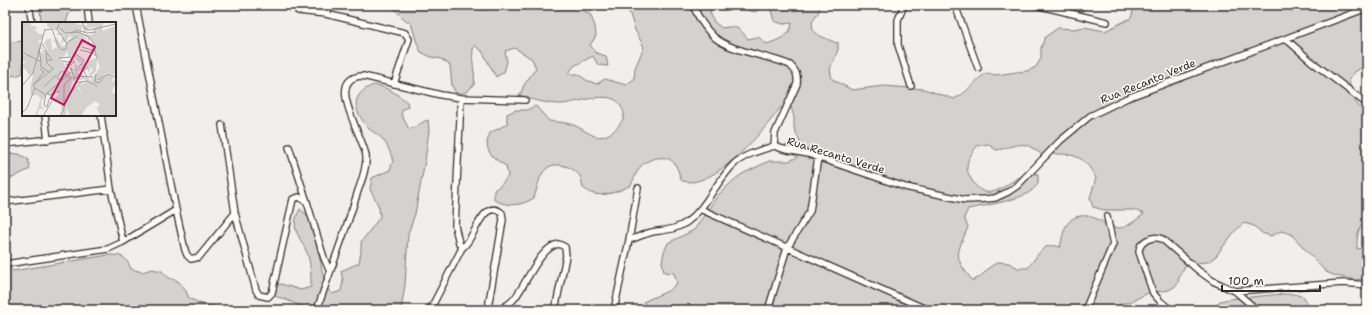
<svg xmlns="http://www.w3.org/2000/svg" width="1372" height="315" font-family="'Shantell Sans',sans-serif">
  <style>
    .green { fill: #d3d2cf; stroke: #7f7e7d; fill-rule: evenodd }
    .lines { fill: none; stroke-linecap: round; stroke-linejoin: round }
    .street-casing { stroke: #2b2b2b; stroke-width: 8 }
    .street { stroke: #fdfcf7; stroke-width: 5.5 }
    .labels { text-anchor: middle; stroke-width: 3; stroke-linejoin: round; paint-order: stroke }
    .street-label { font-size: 11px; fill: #2b2b2b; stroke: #fdfcf7 }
    .inset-road { fill: none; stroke: #a1a19e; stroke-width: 1 }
    .view { fill: #c2185b; fill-opacity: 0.15; stroke: #c2185b; stroke-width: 2 }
    .inset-edge { fill: none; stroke: #2b2b2b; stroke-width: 2 }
  </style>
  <rect width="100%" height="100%" fill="#f0efeb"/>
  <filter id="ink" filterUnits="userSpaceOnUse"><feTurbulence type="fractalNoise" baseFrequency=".025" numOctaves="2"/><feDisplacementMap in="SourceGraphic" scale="8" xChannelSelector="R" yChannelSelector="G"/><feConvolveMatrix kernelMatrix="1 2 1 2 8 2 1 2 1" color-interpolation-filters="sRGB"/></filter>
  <g filter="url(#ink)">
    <path class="green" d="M 41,5 L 78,5 C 70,9 68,15 66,23 L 41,23 L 40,7 Z
      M 390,5 L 473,5 L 483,11 L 488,5 L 573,5 L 590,14 L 595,26 L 596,36 L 590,45 L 596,53 L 606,56 L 608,66 L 598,65 L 593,56 L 574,66 L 568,74 L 578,74 L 586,80 L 597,84 L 605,79 L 626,85 L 634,79 L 635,68 L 644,47 L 635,30 L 627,5 L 713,5 L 710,12 L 714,22 L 722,28 C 737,25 739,28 748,39 L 758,37 L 767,44 C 778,40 791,36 792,23 L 783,24 L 774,21 L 771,10 L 763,6 L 755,12 L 744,9 L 744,5 L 821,5 L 818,13 L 812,21 L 813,31 L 816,34 L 836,43 L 838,42 L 838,50 L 830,69 L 832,79 L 852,90 L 883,86 L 924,89 L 954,99 C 969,92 973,82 986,73 L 996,75 L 1017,72 L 1027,71 L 1036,67 L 1041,58 L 1041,48 L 1045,37 L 1058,28 L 1074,29 L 1084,27 L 1105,31 L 1131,18 L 1135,5 L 1367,5 L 1367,65 L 1356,71 L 1349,79 C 1351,94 1355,105 1367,114 L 1367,219 C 1357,227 1357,237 1357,249 L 1367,247 L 1367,278 L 1356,280 L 1336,276 L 1326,272 L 1291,234 L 1281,231 L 1271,236 L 1262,233 L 1254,226 L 1244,223 L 1235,231 L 1216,256 L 1208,262 L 1195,263 L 1185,266 L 1180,275 L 1177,285 L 1169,290 L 1148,293 L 1130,302 L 1120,304 L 1114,310 L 648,310 L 643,302 L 670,290 L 677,283 L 674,273 L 664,272 L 662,262 L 664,252 L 668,243 L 694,230 L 718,195 L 734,180 L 742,174 L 769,161 L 789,161 L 798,157 L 802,147 L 794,128 L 794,117 L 791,107 L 780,108 C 763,132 721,180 691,182 C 688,182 684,181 682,181 C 679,176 679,171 676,166 C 670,153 650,157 641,166 C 637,170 634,179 631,185 C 620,191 603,198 591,193 C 588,192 585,189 583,188 C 582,185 582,181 581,178 C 576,167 555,160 546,169 C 539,175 537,190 534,198 C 521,206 508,207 494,200 L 494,190 L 502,184 L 508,176 L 506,166 C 498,161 487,155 487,143 C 487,141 489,136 490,133 L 507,124 L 507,114 L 516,110 L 526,110 L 536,106 L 549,121 C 556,122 563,122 570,124 C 579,126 586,133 595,136 C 607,140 622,126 624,115 C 624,111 623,110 621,106 C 612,87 575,105 558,104 C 545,103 531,100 520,95 L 524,85 L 536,68 L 532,59 L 515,48 L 505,51 L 507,62 L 504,72 L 496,77 L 482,51 L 474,45 C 470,59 476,72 474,85 L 466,92 L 457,95 L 452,86 L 450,65 L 441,59 L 431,57 L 421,52 L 417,43 L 411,23 C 400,18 399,12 390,5 ZM 988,144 L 996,150 C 1006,149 1016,143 1026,145 C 1033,147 1039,154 1045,155 C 1049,155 1054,153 1058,154 C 1079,154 1086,160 1096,178 L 1090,198 L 1093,207 L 1104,210 L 1134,210 L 1144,214 C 1139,218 1126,228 1120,228 C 1112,228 1105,223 1099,220 C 1088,214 1073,213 1066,226 C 1063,231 1062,240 1060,247 C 1057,246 1053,245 1050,246 C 1041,246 1034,261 1028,268 L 1018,268 L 1009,263 L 998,262 L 990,267 L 981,276 L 973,281 C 952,256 957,254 968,227 L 964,218 L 968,209 C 983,206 1020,200 1031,191 C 1034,189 1036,186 1038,184 L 1038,174 C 1035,174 1031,173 1028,174 C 1008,178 988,211 970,177 C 963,164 970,156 977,146 Z
      M 1048,5 L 1088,5 C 1084,12 1075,15 1067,17 L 1063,12 Z
      M 23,41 L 23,73 L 16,76 L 5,74 L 5,43 Z
      M 374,85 C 388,87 397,94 407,102 L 408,107 L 403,109 L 401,114 L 409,129 C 417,128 420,122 428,120 L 429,130 L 425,161 L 415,214 L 408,234 L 405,285 L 401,310 L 307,310 C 294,302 280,297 266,294 L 270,286 L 281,284 L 301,290 L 311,287 C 311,277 311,266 308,256 C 302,237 288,230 300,209 L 308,216 L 312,225 L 317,244 L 325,286 L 332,294 L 341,291 L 343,281 L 341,271 L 359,263 L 361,252 L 361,242 L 380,217 L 379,207 L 370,189 L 372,178 L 390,170 L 393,161 C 391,154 388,146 384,141 C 380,135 374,133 369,129 C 367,127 365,124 363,121 C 351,104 355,92 374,85 Z
      M 5,153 L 19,154 L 28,159 L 30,169 L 12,178 L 5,173 Z
      M 5,241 C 10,248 9,255 6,263 L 13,271 L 108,255 C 122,255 126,256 131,269 L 142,272 L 152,269 L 162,271 L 169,278 L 178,281 L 185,289 L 189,298 L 199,303 L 227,310 L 5,310 Z
      M 1282,294 L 1294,294 L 1304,297 L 1308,306 L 1308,310 L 1213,310 L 1220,301 L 1230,299 Z"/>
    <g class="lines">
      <g class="street-casing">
        <path id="street" d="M 29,5 L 32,23
          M 87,5 L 89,23
          M 136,5 L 176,210 L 185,250 L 187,255 L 191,259 L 199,257 L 235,213
          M 904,5 L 898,20 L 898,45 L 911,86
          M 955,5 L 978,68
          M 1036,5 L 1107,22
          M 298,11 L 326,14 L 405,33 L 409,39 L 394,84
          M 326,14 L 330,5
          M 1286,39 L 1311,61 L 1367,104
          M 461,98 L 455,226 L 459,243 L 462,248
          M 45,115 L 48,140
          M 101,115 L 111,189 L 123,242
          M 222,125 L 235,213 L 256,290 L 259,295 L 268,297 L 272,293 L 293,199 L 299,197 L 307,202
          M 5,144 L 104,133
          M 774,146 L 783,149 L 808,154 L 905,187 L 965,200 L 986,199 L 995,198 L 1008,192 L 1017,186 L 1060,141 L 1090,116 L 1127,98 L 1367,8
          M 289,147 L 307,202 L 324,258 L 330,272
          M 5,202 L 111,189
          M 700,209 L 928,310
          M 629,240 C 636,238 644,234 652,232 C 665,230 676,230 687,222 C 707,207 716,181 735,163 C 746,154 761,150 774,146 L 775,133 L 797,84 C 798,75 796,71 790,65 C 768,55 730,52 713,36 C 705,28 697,15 693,5
          M 5,264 L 108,249 L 123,242 L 176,210
          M 1235,291 L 1343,283 L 1367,285
          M 317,310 C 330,271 345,233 357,194 C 361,182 367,168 366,156 C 364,137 323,77 363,76 L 441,95 L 461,98 L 525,100
          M 430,310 L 462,248 C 475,240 482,197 502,213 L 503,220 L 489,302 L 489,310
          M 499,310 C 504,307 510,304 514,299 C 526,285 540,246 559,244 L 565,247 L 566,256 L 555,310
          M 614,310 L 629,240 L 638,188
          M 768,310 L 787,248 L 810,211 L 818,157
          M 1085,310 L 1113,244 L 1107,217
          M 1171,310 L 1160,301 L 1153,293 L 1139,252 C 1139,241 1153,235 1162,239 L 1199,271 L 1213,281 L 1235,291 L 1257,310"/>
      </g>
      <use href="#street" class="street"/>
    </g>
  </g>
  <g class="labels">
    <g class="street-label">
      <text transform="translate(1148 81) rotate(-22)" y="4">Rua Recanto Verde</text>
      <text transform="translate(836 155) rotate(17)" y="4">Rua Recanto Verde</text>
    </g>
  </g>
  <g transform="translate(22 22)">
    <rect width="94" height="94" fill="#f0efeb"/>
    <path d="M 0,0 L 9,0 L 9,4 L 13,4 L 16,7 L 12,7 L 17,12 L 22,12 L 19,18 L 16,18 L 21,27 L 17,28 L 21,32 L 20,28 L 26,28 L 22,21 L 25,17 L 29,17 L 30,28 L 35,25 L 33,19 L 31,20 L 34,15 L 41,25 L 50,15 L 47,14 L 45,19 L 39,21 L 41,13 L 35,13 L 36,10 L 40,12 L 37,7 L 34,9 L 26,5 L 24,0 L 58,0 L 54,2 L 60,3 L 59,11 L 67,13 L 72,12 L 71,8 L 75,5 L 66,6 L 65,10 L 61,10 L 62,4 L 66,3 L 64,1 L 62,3 L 61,0 L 81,0 L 80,9 L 93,4 L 94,53 L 87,51 L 78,54 L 86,52 L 91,54 L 90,61 L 92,58 L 94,60 L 90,70 L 94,72 L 94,94 L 79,94 L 75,87 L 78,82 L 73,79 L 64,86 L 59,94 L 48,94 L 44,85 L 44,94 L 40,93 L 39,81 L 31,79 L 36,73 L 34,65 L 33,70 L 27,74 L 25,72 L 19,80 L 19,84 L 23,86 L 17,87 L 15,94 L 13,94 L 19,77 L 15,73 L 9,74 L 8,67 L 11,53 L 7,53 L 0,43 L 4,40 L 0,39 L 0,33 L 6,32 L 0,30 ZM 58,12 L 66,16 L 65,23 L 68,17 L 70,19 L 73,24 L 73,27 L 70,24 L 70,27 L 76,35 L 59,42 L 59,46 L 53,42 L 51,56 L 39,37 L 46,30 L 46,35 L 50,33 L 58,41 L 61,38 L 54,34 L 55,30 L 52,32 L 65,17 ZM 75,38 L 78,45 L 68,60 L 67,56 L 55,50 L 65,46 L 67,51 L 69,45 L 71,48 L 67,52 L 68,55 L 74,49 ZM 63,57 L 65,60 L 56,64 L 62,73 L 55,65 L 47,73 L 50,59 Z" fill="#d3d2cf" fill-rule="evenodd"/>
    <path class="inset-road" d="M 60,0 L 62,6 L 67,8 L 94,2M 37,6 L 44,11 L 56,10 L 67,15 L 73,23 L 73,29M 23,8 L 30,7 L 36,24 L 40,28 L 44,27 L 45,22 L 35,7 L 38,0M 49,11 L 55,8 L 65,11 L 74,10M 44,21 L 56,14M 60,25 L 73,29 L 75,36M 17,27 L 19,40M 58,28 L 71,31 L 75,35M 0,30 L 19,40 L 19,45 L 27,50M 52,31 L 62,38 L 57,45M 37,36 L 49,35 L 53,41M 24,38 L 30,38 L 25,31M 40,39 L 52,41M 50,43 L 44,42 L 51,48M 49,46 L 52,57 L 56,54 L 71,55M 74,52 L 73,60 L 77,61 L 81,57M 35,54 L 40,49 L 48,56M 65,55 L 62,49 L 66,45M 75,58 L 87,52 L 93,55 L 94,60M 54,61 L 65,59 L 75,64M 12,62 L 22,50 L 18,47M 0,64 L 11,51 L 23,7M 22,65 L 33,54 L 38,58M 13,66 L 24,73M 25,71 L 28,73 L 37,69M 47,72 L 61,59M 24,85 L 22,82 L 24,72 L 49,50M 25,85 L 27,78 L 33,71M 0,91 L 5,86 L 13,66 L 11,63 L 31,47 L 25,41 L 24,28 L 19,20M 21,94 L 30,79M 38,94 L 42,87 L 42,63 L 50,55"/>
    <path class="view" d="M 60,18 L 73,25 L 42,83 L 29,76 Z"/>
    <rect width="94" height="94" class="inset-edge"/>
  </g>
  <rect width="1372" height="315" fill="none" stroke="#fdfcf7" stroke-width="20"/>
  <rect x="10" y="10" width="1352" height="295" fill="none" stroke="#2b2b2b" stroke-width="1.5" filter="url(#ink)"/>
  <path d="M1222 285v6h98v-6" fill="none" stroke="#2b2b2b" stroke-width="2"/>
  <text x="1228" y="285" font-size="12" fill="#2b2b2b" stroke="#fdfcf7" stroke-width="3" paint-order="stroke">100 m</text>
</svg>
